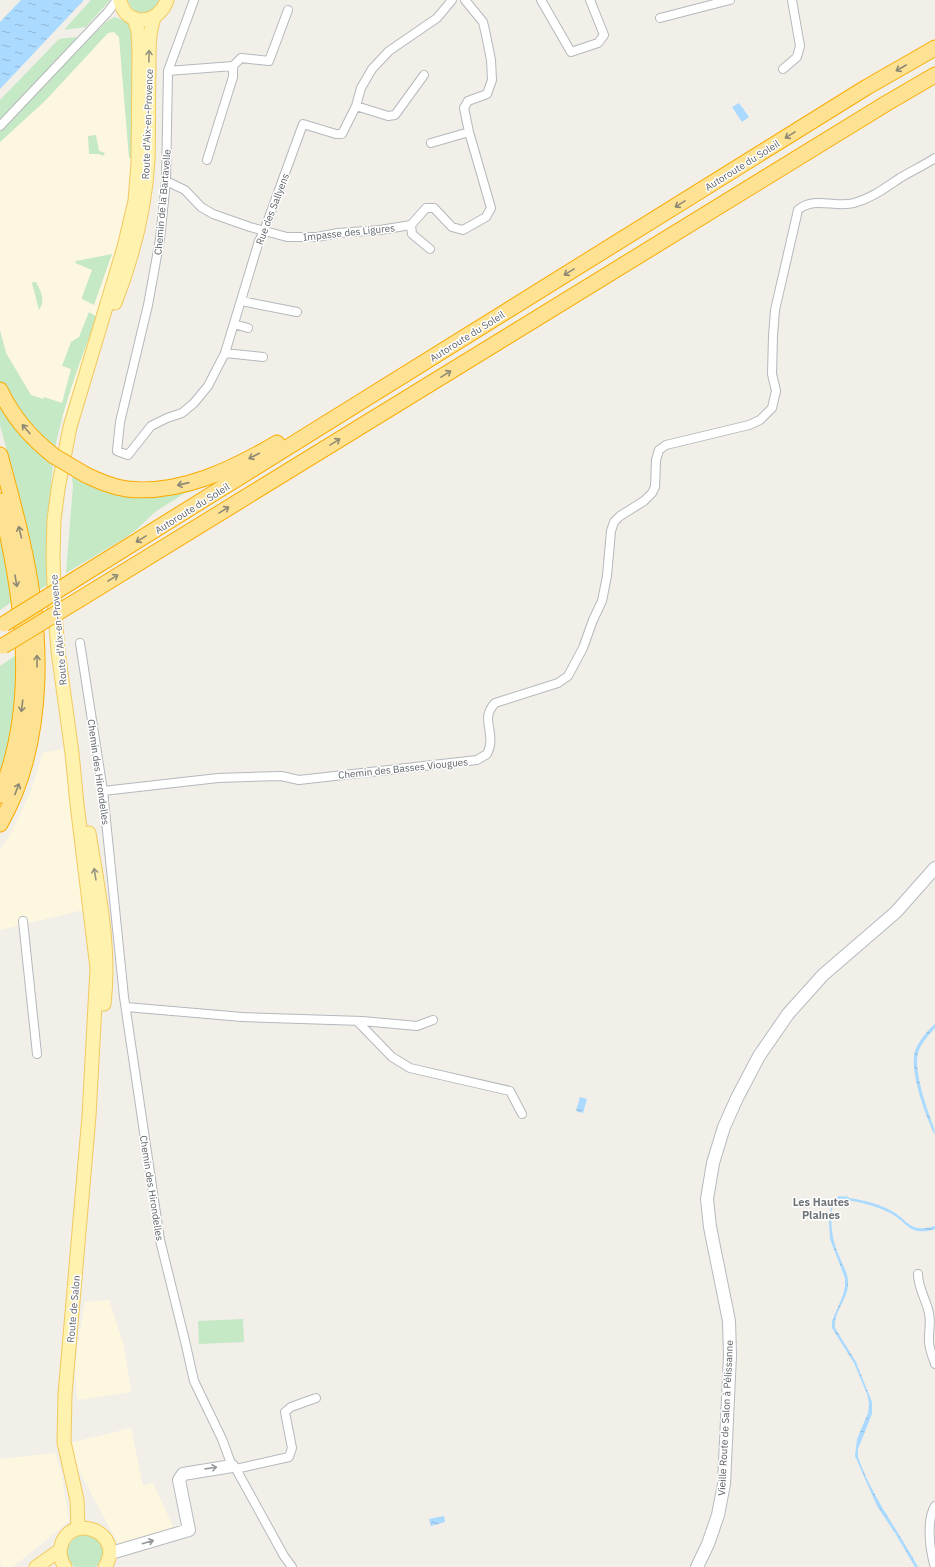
<svg xmlns="http://www.w3.org/2000/svg" width="935" height="1567" font-family="'IBM Plex Sans',sans-serif">
  <style>
    .commercial { fill: #fef7e0 }
    .green { fill: #c5e8c5 }
    .water { fill: url(#water-ripples) }
    .lines { fill: none; stroke-linecap: round; stroke-linejoin: round }
    .street-casing { stroke: #b5b8bc; stroke-width: 10 }
    .secondary-casing { stroke: #b6babf; stroke-width: 14 }
    .primary-casing { stroke: #f2c960; stroke-width: 15 }
    .highway-casing { stroke: #f9ab00; stroke-width: 17 }
    .street { stroke: #fff; stroke-width: 8 }
    .secondary { stroke: #fff; stroke-width: 12 }
    .primary { stroke: #fff2af; stroke-width: 13 }
    .highway { stroke: #fde293; stroke-width: 15 }
    .highway-bridge-casing { stroke: #f9ab00; stroke-width: 17; stroke-linecap: butt }
    .highway-bridge { stroke: #fde293; stroke-width: 15 }
    .oneway { stroke: #979581 }
    .oneway2 { stroke: #8e8975 }
    .oneway3 { stroke: #979a9d }
    .labels { text-anchor: middle; stroke-width: 3; stroke-linejoin: round; paint-order: stroke }
    .street-label { font-size: 10px; fill: #5f6368; stroke: #fff }
    .neighbourhood-label { font-size: 11px; font-weight: bold; fill: #70757a; stroke: #fff }
  </style>
  <defs>
    <pattern id="water-ripples" width="26" height="14" patternUnits="userSpaceOnUse"><rect width="26" height="14" fill="#aadaff"/><path d="M2 4q2-2 4 0t4 0M15 11q2-2 4 0t4 0" fill="none" stroke="#8eb4d2"/></pattern>
  </defs>
  <rect width="100%" height="100%" fill="#f1efe8"/>
  <path class="commercial" d="M 114,17 L 124,20 L 133,158 L 124,224 L 110,280 L 64,418 L 20,402 L 0,329 L 0,131 L 105,23 Z
    M 63,749 L 87,909 L 0,930 L 0,849 L 10,835 L 31,791 L 43,753 Z
    M 109,1300 L 124,1346 L 131,1392 L 77,1400 L 75,1370 L 77,1350 L 85,1302 Z
    M 131,1428 L 143,1486 L 153,1483 L 175,1531 L 119,1545 L 76,1465 L 70,1443 Z
    M 55,1453 L 61,1472 L 69,1521 L 13,1567 L 1,1567 L 0,1560 L 0,1459 Z"/>
  <path class="green" d="M 91,0 L 110,0 L 86,27 L 64,30 Z
    M 128,0 L 160,0 C 153,15 133,19 128,0 Z
    M 114,17 C 128,21 131,24 134,38 L 133,158 L 129,158 L 119,37 L 114,32 L 108,33 L 45,101 L 0,142 L 0,131 L 105,23 Z
    M 76,37 L 77,39 L 0,119 L 0,100 L 59,39 Z
    M 96,135 L 99,151 L 105,153 L 103,156 L 99,154 L 89,154 L 88,136 Z
    M 112,254 L 94,305 L 82,299 L 82,297 L 92,270 L 75,263 L 76,261 Z
    M 34,282 L 36,282 C 41,292 46,300 39,310 L 32,283 Z
    M 89,312 L 97,317 C 80,361 63,406 54,453 L 40,440 L 0,383 L 0,331 L 6,353 L 31,395 L 43,399 L 44,397 L 62,403 L 71,369 L 62,366 L 71,342 L 79,337 Z
    M 0,400 C 16,423 30,447 53,464 L 47,525 L 47,585 L 39,590 L 20,498 L 0,425 Z
    M 72,477 L 93,486 L 213,482 L 205,487 L 185,493 L 155,512 L 136,530 L 125,538 L 66,573 L 73,486 Z
    M 0,533 L 13,601 L 0,610 Z
    M 18,654 L 16,695 L 12,730 L 0,777 L 0,666 Z
    M 243,1319 L 244,1342 L 199,1344 L 198,1321 Z
    M 83,1534 C 86,1534 90,1535 93,1536 C 106,1542 105,1559 96,1567 L 75,1567 C 60,1556 68,1538 83,1534 Z"/>
  <path class="water" d="M 21,0 L 84,0 L 0,89 L 0,22 Z
    M 739,103 L 749,117 L 742,122 L 732,107 Z
    M 935,1024 L 935,1028 C 929,1034 920,1045 918,1053 C 914,1068 924,1100 929,1114 C 931,1122 935,1127 935,1135 C 926,1117 909,1071 915,1051 C 918,1042 928,1030 935,1024 Z
    M 580,1097 L 587,1099 L 583,1113 L 576,1111 Z
    M 845,1194 L 849,1198 C 862,1200 876,1203 888,1209 C 909,1219 908,1234 935,1226 L 935,1229 C 908,1237 909,1222 888,1212 C 874,1205 858,1202 843,1199 L 837,1199 C 833,1202 833,1205 832,1210 C 830,1227 833,1243 840,1258 C 842,1264 846,1270 847,1275 C 853,1296 833,1309 835,1328 L 856,1362 L 872,1402 L 872,1414 L 858,1449 L 858,1457 C 872,1497 898,1530 918,1567 L 915,1567 L 895,1533 L 877,1506 L 855,1456 L 857,1439 L 868,1413 L 869,1403 L 867,1394 L 854,1363 L 832,1328 L 832,1321 L 843,1295 L 845,1286 L 845,1278 L 830,1239 L 829,1222 L 832,1200 L 839,1196 L 847,1197 Z
    M 444,1516 L 445,1522 L 431,1526 L 429,1519 Z"/>
  <g class="lines">
    <g class="street-casing">
      <path id="street" d="M 194,0 L 168,71 L 166,181 L 160,239 L 148,305 L 120,422 L 117,451 L 128,455 L 151,426 L 167,418 L 182,413 L 194,403 L 208,386 L 225,353 L 259,241 L 264,231 L 303,124 L 336,134 L 342,134 L 356,106 L 361,88 L 372,69 L 389,51 L 437,18 L 452,0
        M 541,0 L 571,52 L 598,43 L 604,35 L 590,0
        M 660,18 L 730,0
        M 233,66 L 241,58 L 269,61 L 288,10
        M 783,69 L 797,57 L 800,46 L 792,0
        M 168,71 L 233,66 L 233,77 L 207,160
        M 356,106 L 388,116 L 395,115 L 424,75
        M 0,126 L 107,13 L 117,0
        M 431,143 L 469,132
        M 166,181 L 185,190 L 201,207 L 213,214 L 250,227 L 287,237 L 317,237 L 338,233 L 380,230 L 411,225
        M 430,249 L 412,234 L 411,225 L 426,208 L 434,208 L 452,227 L 463,230 L 486,217 L 491,208 L 469,132 L 464,108 L 468,101 L 487,94 L 492,80 L 491,60 L 486,35 L 483,22 L 465,0
        M 241,301 L 297,312
        M 234,324 L 248,328
        M 225,353 L 263,357
        M 80,643 L 103,791 L 124,997 L 160,1240 L 185,1341 L 194,1381 L 222,1439 L 232,1466 L 236,1469 L 284,1556 L 292,1567
        M 103,791 L 218,778 L 281,776 L 299,780 L 477,760 L 487,754 C 488,751 490,748 490,745 C 493,729 481,718 495,703 L 558,683 L 568,676 L 583,648 L 593,620 L 602,601 L 607,576 L 611,531 L 614,522 L 620,516 L 644,501 L 652,493 L 655,487 L 656,460 L 659,450 L 666,445 L 749,425 L 760,420 L 772,408 L 776,391 L 772,374 L 773,336 L 775,310 L 798,210 C 813,196 836,208 854,203 C 872,198 885,188 900,178 C 912,171 924,165 935,158
        M 23,921 L 37,1054
        M 126,1007 L 242,1017 L 362,1021 L 417,1026 L 433,1020
        M 357,1021 L 392,1057 L 410,1068 L 510,1091 L 522,1114
        M 918,1274 C 918,1288 926,1299 929,1313 C 931,1321 929,1329 929,1337 C 928,1347 932,1355 935,1364
        M 236,1469 L 289,1457 L 292,1448 L 285,1412 L 291,1407 L 316,1398
        M 935,1506 C 926,1520 930,1552 935,1567"/>
    </g>
    <g class="secondary-casing">
      <path id="secondary" d="M 111,1553 L 189,1530 L 179,1480 L 183,1474 L 232,1466
        M 697,1567 L 708,1544 L 718,1515 L 724,1484 L 730,1355 L 729,1321 L 710,1227 L 707,1199 L 713,1163 L 724,1127 L 737,1098 L 759,1056 L 788,1014 L 823,975 L 896,912 L 935,868"/>
    </g>
    <g class="primary-casing">
      <path id="primary" d="M 120,0 C 125,28 159,25 167,0
        M 115,303 C 133,257 145,210 148,161 C 149,131 148,101 149,72 C 149,54 148,35 154,18
        M 89,833 C 98,889 111,947 104,1004
        M 78,1529 L 77,1500 L 64,1442 L 65,1394 L 89,1116 L 97,968 L 77,804 L 72,753 L 58,651 L 55,614 L 53,557 L 54,520 L 58,489 L 70,427 L 124,247 L 135,201 L 138,163 L 139,51 L 138,31 L 134,18
        M 36,1567 L 60,1550
        M 65,1567 C 61,1561 59,1554 61,1546 C 70,1511 126,1532 105,1567"/>
    </g>
    <g class="highway-casing">
      <path id="highway" d="M 0,390 C 12,416 32,439 54,456
        M 0,455 C 7,482 15,509 21,537 C 43,629 48,740 0,824
        M 86,475 C 99,481 112,487 127,489 C 180,495 233,469 277,443
        M 0,501 C 23,597 39,701 0,795
        M 79,577 L 867,87 L 935,48
        M 80,599 L 887,103 L 935,75"/>
    </g>
    <use href="#street" class="street"/>
    <use href="#secondary" class="secondary"/>
    <use href="#primary" class="primary"/>
    <use href="#highway" class="highway"/>
    <g class="highway-bridge-casing">
      <path id="highway-bridge" d="M 54,456 L 86,475
        M 4,624 L 79,577
        M 3,646 L 80,599"/>
    </g>
    <use href="#highway-bridge" class="highway-bridge"/>
  </g>
  <defs><path id="oneway-shaft" d="M-6 0H5M1.5-3L5.5 0L1.5 3" fill="none" stroke-width="1.6" stroke-linecap="round" stroke-linejoin="round"/></defs>
  <g class="oneway">
    <use href="#oneway-shaft" transform="translate(149 56) rotate(-89)"/>
    <use href="#oneway-shaft" transform="translate(95 874) rotate(-99)"/>
  </g>
  <g class="oneway2">
    <use href="#oneway-shaft" transform="translate(901 68) rotate(150)"/>
    <use href="#oneway-shaft" transform="translate(790 135) rotate(148)"/>
    <use href="#oneway-shaft" transform="translate(680 204) rotate(148)"/>
    <use href="#oneway-shaft" transform="translate(569 272) rotate(148)"/>
    <use href="#oneway-shaft" transform="translate(446 374) rotate(-32)"/>
    <use href="#oneway-shaft" transform="translate(26 429) rotate(-130)"/>
    <use href="#oneway-shaft" transform="translate(335 442) rotate(-32)"/>
    <use href="#oneway-shaft" transform="translate(254 456) rotate(153)"/>
    <use href="#oneway-shaft" transform="translate(183 484) rotate(167)"/>
    <use href="#oneway-shaft" transform="translate(224 510) rotate(-32)"/>
    <use href="#oneway-shaft" transform="translate(20 532) rotate(-104)"/>
    <use href="#oneway-shaft" transform="translate(141 539) rotate(148)"/>
    <use href="#oneway-shaft" transform="translate(113 578) rotate(-32)"/>
    <use href="#oneway-shaft" transform="translate(16 581) rotate(80)"/>
    <use href="#oneway-shaft" transform="translate(37 661) rotate(-90)"/>
    <use href="#oneway-shaft" transform="translate(22 706) rotate(97)"/>
    <use href="#oneway-shaft" transform="translate(17 789) rotate(-69)"/>
  </g>
  <g class="oneway3">
    <use href="#oneway-shaft" transform="translate(211 1468) rotate(-8)"/>
    <use href="#oneway-shaft" transform="translate(148 1542) rotate(-16)"/>
  </g>
  <g class="labels">
    <g class="street-label">
      <text transform="translate(147 124) rotate(-88)" y="4">Route d'Aix-en-Provence</text>
      <text transform="translate(742 165) rotate(-32)" y="4">Autoroute du Soleil</text>
      <text transform="translate(162 202) rotate(-85)" y="4">Chemin de la Bartavelle</text>
      <text transform="translate(272 209) rotate(-69)" y="4">Rue des Sallyens</text>
      <text transform="translate(349 232) rotate(-6)" y="4">Impasse des Ligures</text>
      <text transform="translate(467 336) rotate(-32)" y="4">Autoroute du Soleil</text>
      <text transform="translate(192 508) rotate(-32)" y="4">Autoroute du Soleil</text>
      <text transform="translate(58 630) rotate(-95)" y="4">Route d'Aix-en-Provence</text>
      <text transform="translate(403 768) rotate(-6)" y="4">Chemin des Basses Viougues</text>
      <text transform="translate(99 772) rotate(82)" y="4">Chemin des Hirondelles</text>
      <text transform="translate(152 1188) rotate(81)" y="4">Chemin des Hirondelles</text>
      <text transform="translate(73 1309) rotate(-85)" y="4">Route de Salon</text>
      <text transform="translate(725 1418) rotate(-87)" y="4">Vieille Route de Salon à Pélissanne</text>
    </g>
    <g class="neighbourhood-label">
      <text x="821" y="1206">Les Hautes<tspan x="821" dy="13">Plaines</tspan></text>
    </g>
  </g>
</svg>
